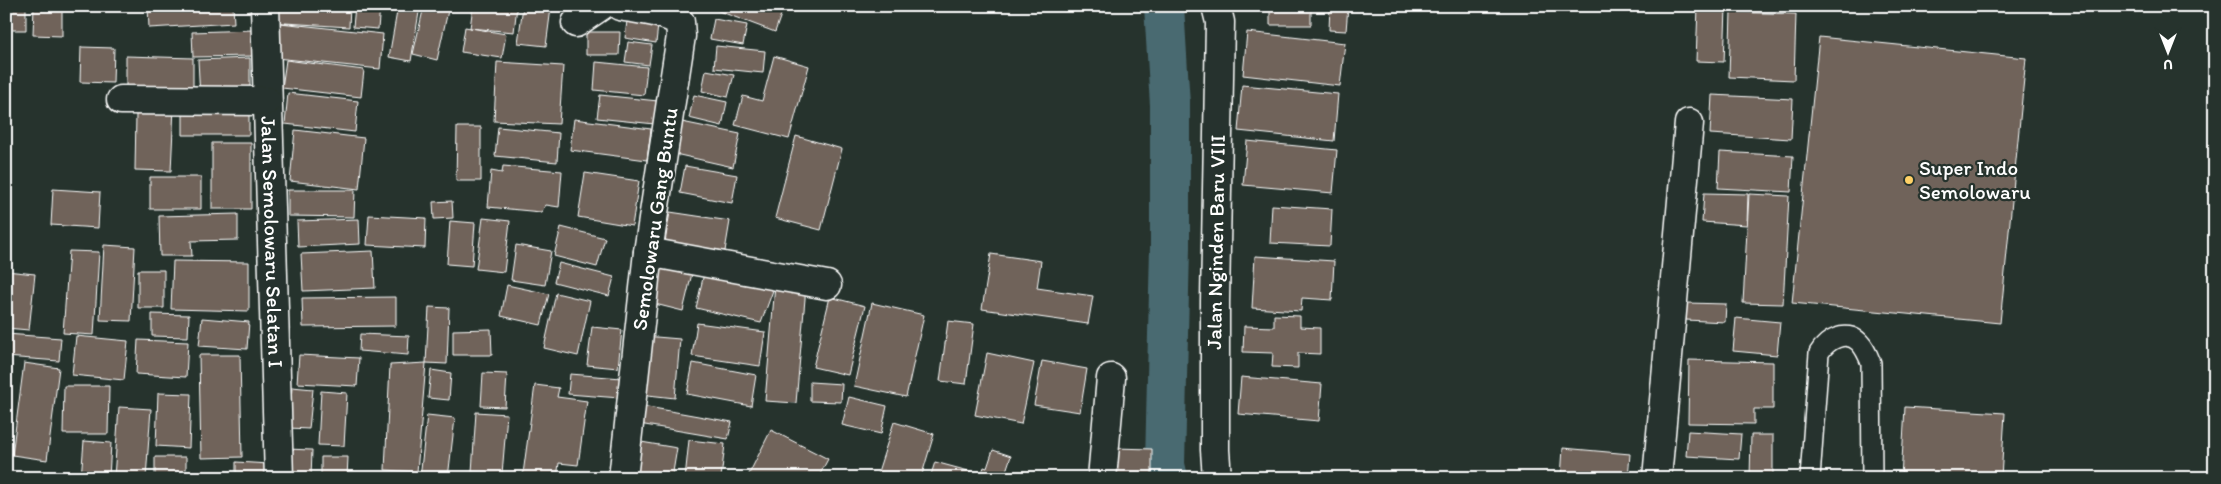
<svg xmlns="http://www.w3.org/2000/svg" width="2221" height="484" font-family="Itim,sans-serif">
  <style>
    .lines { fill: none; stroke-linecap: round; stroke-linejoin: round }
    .canal { stroke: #4a6a71; stroke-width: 40 }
    .building { fill: #6f645a; stroke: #fff }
    .service-casing { stroke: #fff; stroke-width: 22 }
    .minor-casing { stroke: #fff; stroke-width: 31 }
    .service { stroke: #26332d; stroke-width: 19 }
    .minor { stroke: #26332d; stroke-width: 28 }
    .poi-dot { fill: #ffd166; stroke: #26332d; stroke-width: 2 }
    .labels { text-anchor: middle; stroke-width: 4.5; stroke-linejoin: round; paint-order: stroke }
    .poi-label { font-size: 21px; fill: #fff; stroke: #26332d; text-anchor: start }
    .street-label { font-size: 21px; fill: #fff; stroke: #26332d }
  </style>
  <rect width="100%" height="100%" fill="#26332d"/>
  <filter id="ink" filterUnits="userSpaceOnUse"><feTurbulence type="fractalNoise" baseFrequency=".02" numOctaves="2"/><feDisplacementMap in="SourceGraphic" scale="10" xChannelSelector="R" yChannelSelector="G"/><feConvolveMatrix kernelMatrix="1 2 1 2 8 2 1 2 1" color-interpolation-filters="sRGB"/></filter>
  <g filter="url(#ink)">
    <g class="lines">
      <path class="canal" d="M 1164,6 L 1170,105 L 1170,247 L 1165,465 L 1168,478"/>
    </g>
    <path class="building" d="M 6,6 L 26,6 L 26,30 L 6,30 Z
      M 34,6 L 62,6 L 62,36 L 33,35 Z
      M 148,6 L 233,6 L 234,23 L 149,28 Z
      M 270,6 L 350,6 L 349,27 L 269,22 Z
      M 355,6 L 380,6 L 378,29 L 353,27 Z
      M 398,6 L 420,6 L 411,61 L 389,57 Z
      M 424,6 L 449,6 L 437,60 L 413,54 Z
      M 473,6 L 517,6 L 514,32 L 470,28 Z
      M 523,6 L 551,8 L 546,46 L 518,43 Z
      M 717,6 L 784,6 L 775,32 L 716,10 Z
      M 1270,6 L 1311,6 L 1311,25 L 1270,25 Z
      M 1330,6 L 1348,6 L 1346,31 L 1329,30 Z
      M 2143,6 L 2189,6 L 2189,10 L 2143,9 Z
      M 1698,7 L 1726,8 L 1724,62 L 1696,61 Z
      M 628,12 L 659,16 L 656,43 L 625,38 Z
      M 1731,12 L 1796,14 L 1794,80 L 1729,77 Z
      M 714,19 L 747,25 L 743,45 L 710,39 Z
      M 280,23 L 383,34 L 380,69 L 276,58 Z
      M 465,27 L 506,34 L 502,58 L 461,52 Z
      M 253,30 L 254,56 L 193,57 L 192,32 Z
      M 586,32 L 620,32 L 619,55 L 586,55 Z
      M 1247,32 L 1345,43 L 1340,86 L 1243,75 Z
      M 1819,37 L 2026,58 L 2000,323 L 1792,303 Z
      M 628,42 L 652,45 L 649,65 L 625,62 Z
      M 716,46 L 765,51 L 763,73 L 714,68 Z
      M 81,47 L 114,48 L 113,83 L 80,82 Z
      M 126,56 L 193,58 L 193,94 L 126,92 Z
      M 774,56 L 809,66 L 789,139 L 735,125 L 743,96 L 762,101 Z
      M 250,58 L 250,96 L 200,97 L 198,60 Z
      M 286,60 L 364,70 L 361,97 L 282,88 Z
      M 497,62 L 563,66 L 559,124 L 494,121 Z
      M 596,62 L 647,67 L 644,95 L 594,90 Z
      M 706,70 L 734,75 L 728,97 L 702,91 Z
      M 1242,85 L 1338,94 L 1334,141 L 1238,131 Z
      M 288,93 L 358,101 L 355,132 L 285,124 Z
      M 600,95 L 658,101 L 655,124 L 597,118 Z
      M 694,95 L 727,102 L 722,126 L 689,118 Z
      M 1712,95 L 1793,99 L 1791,139 L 1710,134 Z
      M 183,104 L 249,104 L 249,135 L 183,135 Z
      M 174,107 L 171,171 L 135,170 L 136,114 Z
      M 574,119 L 651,129 L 647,160 L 570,150 Z
      M 682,122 L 740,134 L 733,167 L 675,154 Z
      M 457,127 L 481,127 L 481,181 L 456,181 Z
      M 498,127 L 559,133 L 557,162 L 495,156 Z
      M 295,130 L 364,138 L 359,189 L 290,181 Z
      M 796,136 L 842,149 L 821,230 L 775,218 Z
      M 1247,141 L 1337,150 L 1333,193 L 1243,185 Z
      M 212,143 L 251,143 L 251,209 L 212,209 Z
      M 1720,152 L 1793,156 L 1791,192 L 1718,188 Z
      M 503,166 L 562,171 L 559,207 L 546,205 L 541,212 L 488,207 L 491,171 L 502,173 Z
      M 685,166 L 737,175 L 732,203 L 680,193 Z
      M 585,173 L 639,181 L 632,226 L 578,217 Z
      M 150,177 L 201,177 L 201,209 L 150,209 Z
      M 53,189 L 100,192 L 98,228 L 51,225 Z
      M 288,190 L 355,190 L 354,217 L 288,216 Z
      M 1704,193 L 1748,194 L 1747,225 L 1702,222 Z
      M 1749,194 L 1789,196 L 1783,304 L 1743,303 Z
      M 452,201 L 453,218 L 434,219 L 433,202 Z
      M 1272,205 L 1332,209 L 1330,246 L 1270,243 Z
      M 670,212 L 730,221 L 725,251 L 665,242 Z
      M 238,214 L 238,240 L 191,241 L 192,256 L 160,256 L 159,216 Z
      M 369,215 L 426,218 L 425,248 L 367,245 Z
      M 483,218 L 510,221 L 504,272 L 476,269 Z
      M 359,219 L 360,244 L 298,247 L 297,221 Z
      M 450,221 L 475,223 L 472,266 L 447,264 Z
      M 561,227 L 605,238 L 597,267 L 554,256 Z
      M 104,245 L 135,247 L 131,321 L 100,320 Z
      M 516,245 L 551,251 L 545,285 L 511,280 Z
      M 69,251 L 99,252 L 94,335 L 63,333 Z
      M 373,251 L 375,288 L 303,291 L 301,254 Z
      M 991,254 L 1041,261 L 1037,288 L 1093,296 L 1088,324 L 982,309 Z
      M 1255,256 L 1334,261 L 1332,300 L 1302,298 L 1301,311 L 1252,308 Z
      M 663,257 L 694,265 L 683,311 L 651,303 Z
      M 173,261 L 249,262 L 249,311 L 171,309 Z
      M 559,263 L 614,277 L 609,296 L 554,282 Z
      M 706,265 L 775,285 L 761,323 L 696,308 Z
      M 138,270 L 164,270 L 164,308 L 138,308 Z
      M 6,271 L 35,274 L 29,330 L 6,328 Z
      M 507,285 L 549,294 L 541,325 L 501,316 Z
      M 775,285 L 806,287 L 796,403 L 765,401 Z
      M 556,293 L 590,301 L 578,356 L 544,348 Z
      M 396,297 L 396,326 L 303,327 L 302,298 Z
      M 830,297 L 865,306 L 848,375 L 813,367 Z
      M 872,303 L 924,315 L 906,397 L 854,386 Z
      M 1687,303 L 1726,304 L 1725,322 L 1686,320 Z
      M 429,307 L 449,308 L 447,364 L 426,363 Z
      M 152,314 L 189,315 L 188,337 L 152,336 Z
      M 1274,315 L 1300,316 L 1300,327 L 1320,328 L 1320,354 L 1298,353 L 1298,368 L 1272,367 L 1273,353 L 1243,352 L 1244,326 L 1274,327 Z
      M 202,318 L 249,322 L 247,349 L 199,346 Z
      M 1736,318 L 1780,322 L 1777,355 L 1733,351 Z
      M 948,321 L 974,324 L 966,384 L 940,381 Z
      M 697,323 L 765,332 L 760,366 L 692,356 Z
      M 592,327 L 622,330 L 618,368 L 587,365 Z
      M 491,329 L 492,355 L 453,355 L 453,330 Z
      M 6,334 L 61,338 L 59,361 L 6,357 Z
      M 360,334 L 409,336 L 408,355 L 359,351 Z
      M 76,336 L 128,341 L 124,380 L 72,375 Z
      M 644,336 L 680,339 L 675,398 L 639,394 Z
      M 138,340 L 188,342 L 186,377 L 136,374 Z
      M 987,353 L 1034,363 L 1021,424 L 975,415 Z
      M 199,355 L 240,355 L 242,457 L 201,458 Z
      M 299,355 L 359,358 L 357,386 L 297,383 Z
      M 1689,360 L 1773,362 L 1773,409 L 1754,409 L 1754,424 L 1688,423 Z
      M 1042,361 L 1087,369 L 1080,412 L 1034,405 Z
      M 24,363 L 59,368 L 47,460 L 12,455 Z
      M 426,363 L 417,472 L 385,470 L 390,365 Z
      M 693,363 L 756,375 L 751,406 L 687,394 Z
      M 431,370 L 451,373 L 449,400 L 428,398 Z
      M 483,373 L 507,374 L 505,407 L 481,406 Z
      M 570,374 L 622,378 L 620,398 L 568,394 Z
      M 1241,377 L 1322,384 L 1319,421 L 1238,414 Z
      M 810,382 L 842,384 L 841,402 L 810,401 Z
      M 535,385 L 559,388 L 557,397 L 587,401 L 578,465 L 559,463 L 557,478 L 523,474 Z
      M 64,386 L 109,386 L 108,434 L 63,434 Z
      M 292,387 L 313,389 L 309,429 L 289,428 Z
      M 321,391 L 347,393 L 344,446 L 318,445 Z
      M 158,393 L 191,394 L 189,448 L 156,446 Z
      M 849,397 L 887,406 L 881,434 L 842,425 Z
      M 642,406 L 732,422 L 728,439 L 639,424 Z
      M 119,407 L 151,409 L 146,478 L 114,478 Z
      M 1905,407 L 2005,413 L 2001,478 L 1901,478 Z
      M 476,412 L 507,414 L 502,474 L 472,472 Z
      M 427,415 L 455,418 L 448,478 L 420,478 Z
      M 894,422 L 934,434 L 921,478 L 876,478 Z
      M 771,430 L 828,459 L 818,478 L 747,478 Z
      M 1688,431 L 1741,434 L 1739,459 L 1686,456 Z
      M 1751,435 L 1773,435 L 1773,478 L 1750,478 Z
      M 689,440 L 725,444 L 721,478 L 685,478 Z
      M 84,441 L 111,443 L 109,478 L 81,478 Z
      M 641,442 L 677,448 L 672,478 L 636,478 Z
      M 1114,448 L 1152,449 L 1152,478 L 1114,478 Z
      M 1563,448 L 1630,454 L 1628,478 L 1561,478 Z
      M 286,449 L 312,450 L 311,478 L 285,478 Z
      M 993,450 L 1011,456 L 1005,474 L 1016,478 L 980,478 L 984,467 L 987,468 Z
      M 155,457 L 186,457 L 186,478 L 155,478 Z
      M 321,457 L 348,457 L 347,478 L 321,478 Z
      M 236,462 L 269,464 L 268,478 L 236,478 Z
      M 935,462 L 972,472 L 971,478 L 930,478 Z
      M 194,472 L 230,472 L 230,478 L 194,478 Z
      M 1245,474 L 1277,476 L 1277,478 L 1245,478 Z
      M 359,476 L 406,478 L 359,478 Z"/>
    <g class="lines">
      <g class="service-casing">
        <path id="service" d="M 1810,478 L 1819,353 C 1827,340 1846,329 1859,342 C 1865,348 1868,355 1871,363 L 1872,478"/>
      </g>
      <g class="minor-casing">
        <g id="minor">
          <path id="s1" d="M 265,6 L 279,478"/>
          <path d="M 620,6 C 640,10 662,11 680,22 L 681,36 L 648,252 L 623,478"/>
          <path d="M 1216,6 L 1220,22 L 1215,302 L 1215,450 L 1217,478"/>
          <path d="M 576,23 L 601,6"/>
          <path d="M 121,100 L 267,101"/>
          <path d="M 648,252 L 827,285"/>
          <path d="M 1102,478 L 1111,378"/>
          <path d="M 1657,478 L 1689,123"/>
        </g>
      </g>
      <use href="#service" class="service"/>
      <use href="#minor" class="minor"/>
    </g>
  </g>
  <circle class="poi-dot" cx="1909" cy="180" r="5"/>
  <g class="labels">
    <g class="poi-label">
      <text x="1919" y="175">Super Indo<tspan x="1919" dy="24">Semolowaru</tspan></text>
    </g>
    <g class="street-label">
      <text transform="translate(655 219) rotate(-82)" y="7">Semolowaru Gang Buntu</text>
      <text dy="7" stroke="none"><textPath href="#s1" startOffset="236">Jalan Semolowaru Selatan I</textPath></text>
      <text transform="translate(1216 242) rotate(-89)" y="7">Jalan Nginden Baru VIII</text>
    </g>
  </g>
  <rect width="2221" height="484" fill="none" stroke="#26332d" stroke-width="25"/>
  <rect x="12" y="12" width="2196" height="459" fill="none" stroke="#fff" stroke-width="2" filter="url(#ink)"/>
  <g transform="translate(2168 52) rotate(180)" stroke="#26332d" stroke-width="4" paint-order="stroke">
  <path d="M0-4L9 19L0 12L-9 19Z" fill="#ffffff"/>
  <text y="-8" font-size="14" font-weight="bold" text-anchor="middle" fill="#ffffff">U</text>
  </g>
</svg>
